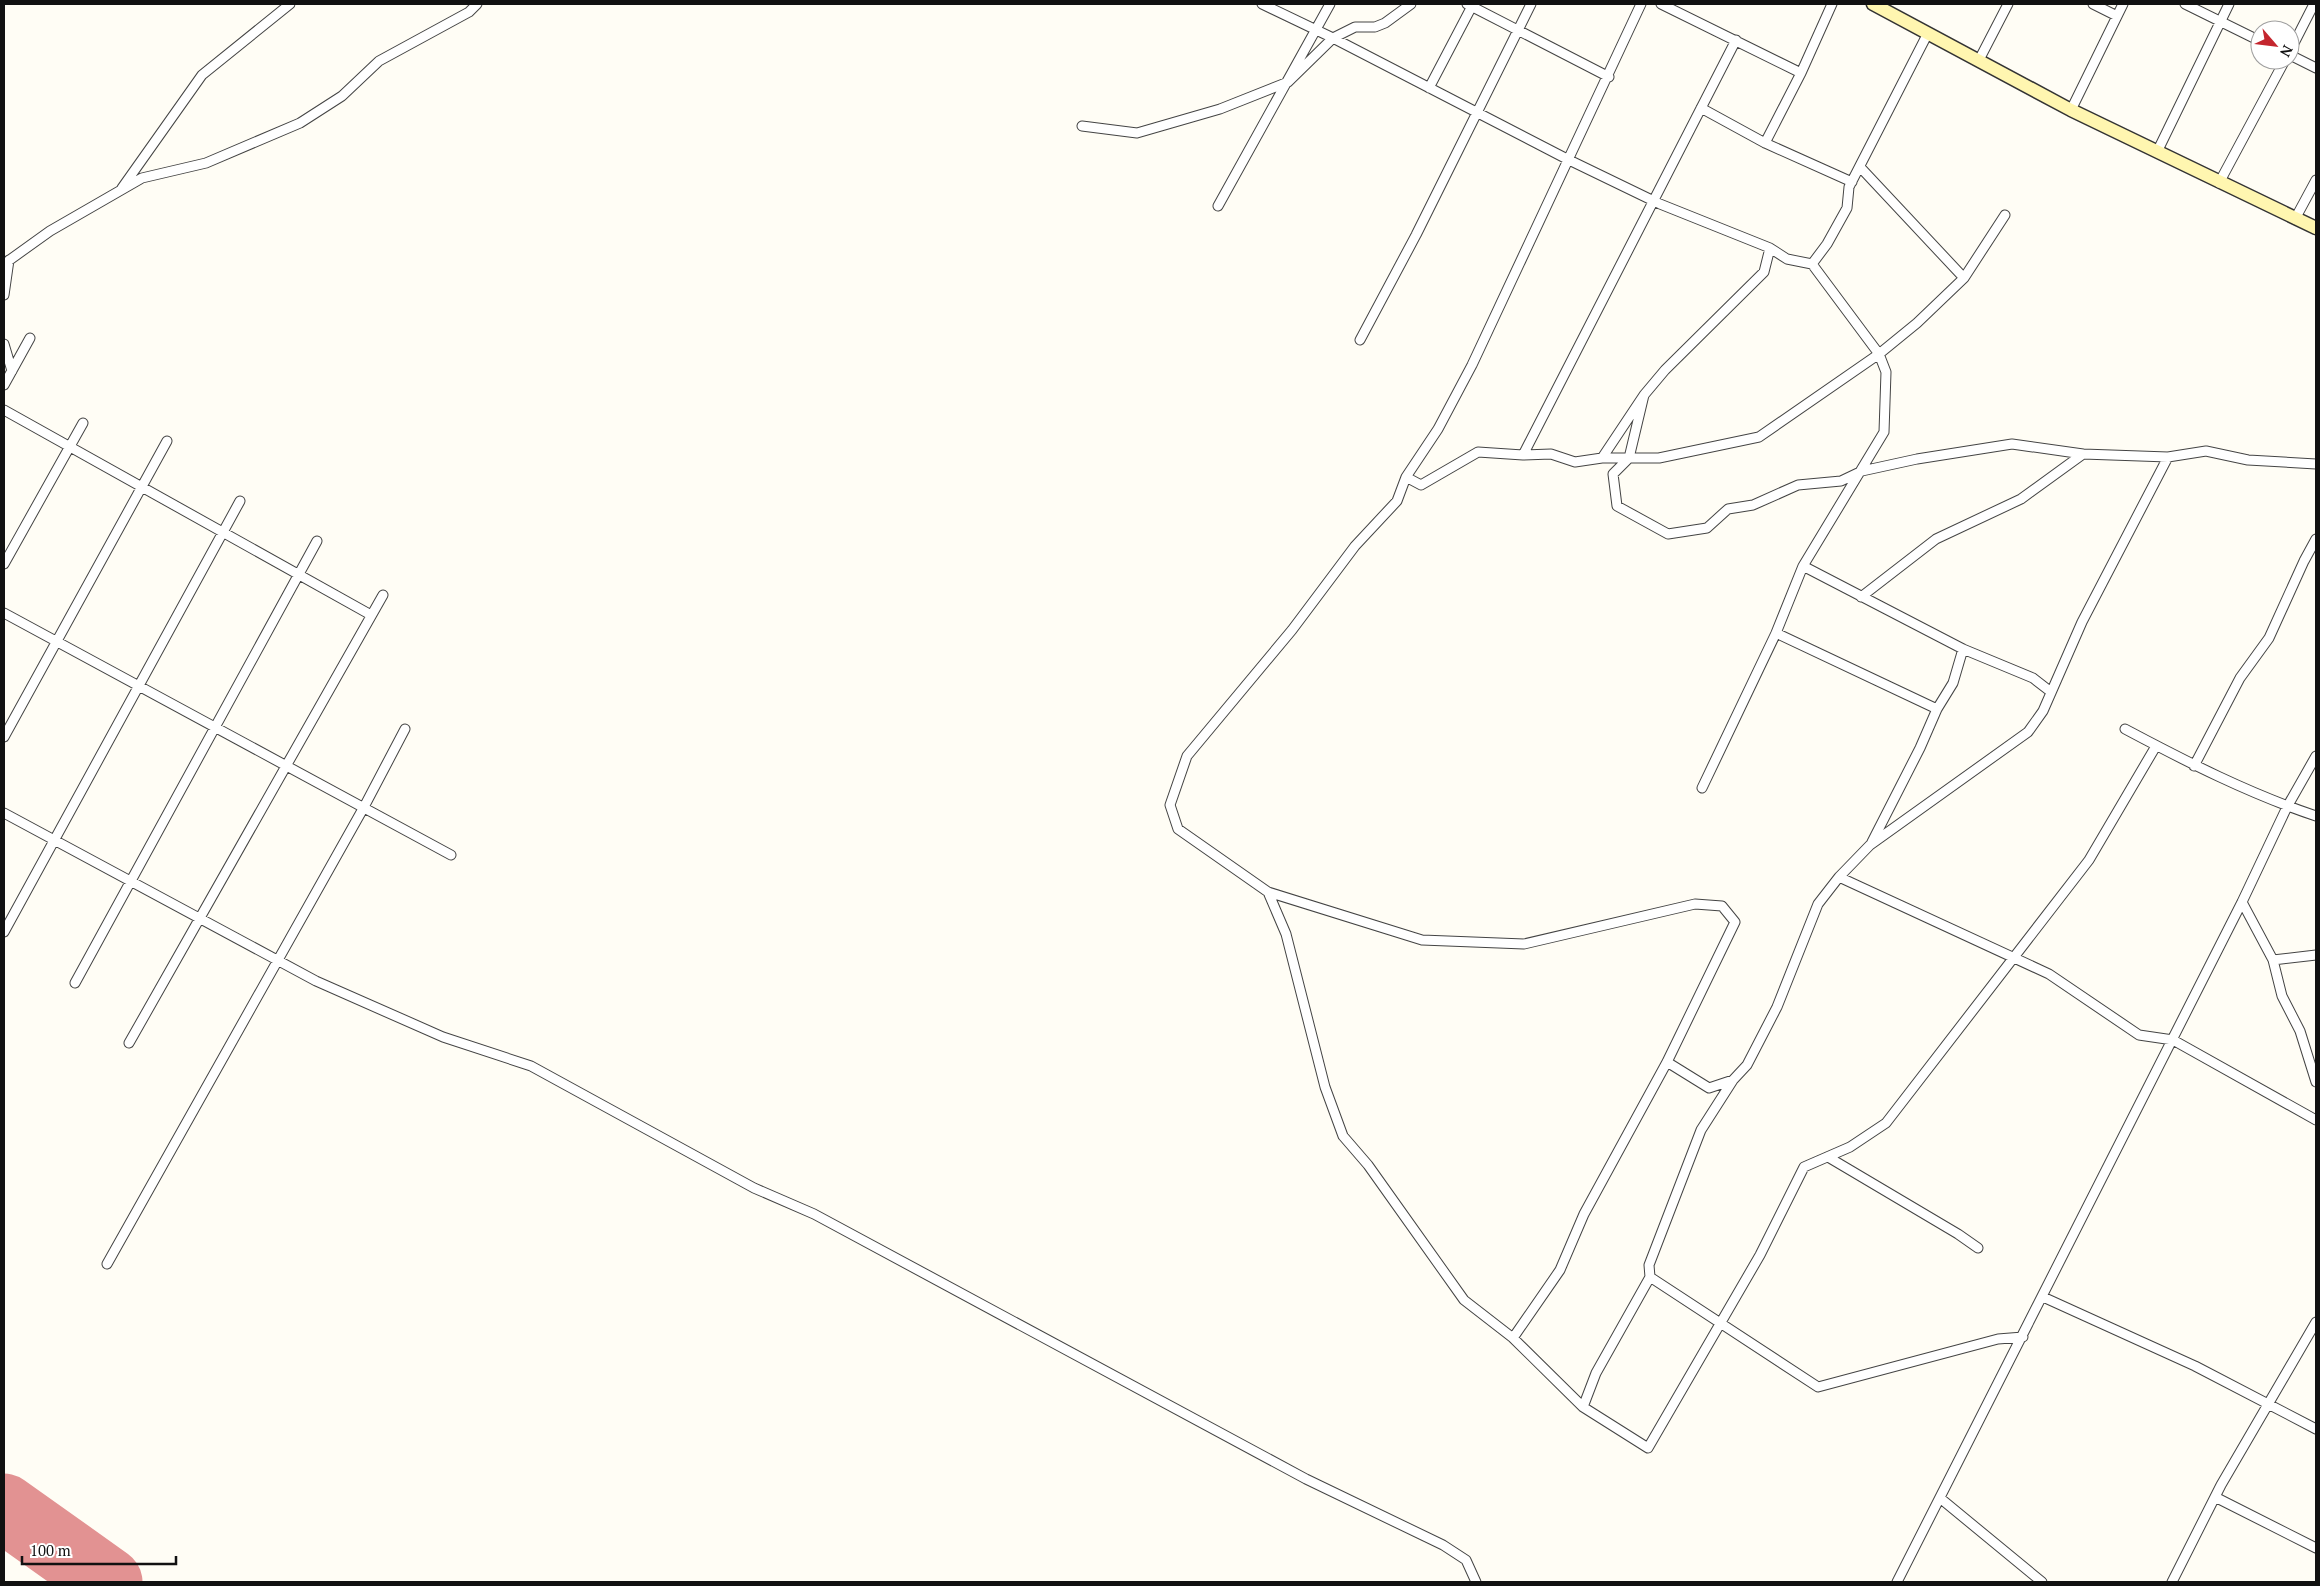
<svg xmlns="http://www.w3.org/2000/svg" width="2320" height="1586" font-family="'PT Serif',serif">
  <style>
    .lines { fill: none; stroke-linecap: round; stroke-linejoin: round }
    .runway { stroke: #e29292; stroke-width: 69 }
    .minor-casing { stroke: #444; stroke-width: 11 }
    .secondary-casing { stroke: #333; stroke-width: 15 }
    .minor { stroke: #fff; stroke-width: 9 }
    .secondary { stroke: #fff6b0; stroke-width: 12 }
  </style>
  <rect width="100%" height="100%" fill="#fffdf5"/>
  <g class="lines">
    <path class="runway" d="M 4,1508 L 108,1582"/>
    <g class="minor-casing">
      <path id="minor" d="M 1262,4 L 1333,38 L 1567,159 L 1660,204 L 1770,248 L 1787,259 L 1812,264 L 1827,244 L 1847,208 L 1849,187 L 1928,33
        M 1467,4 L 1609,77
        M 1641,4 L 1472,365 L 1438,429 L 1406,477 L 1397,501 L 1355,546 L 1292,630 L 1187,756 L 1170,805 L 1178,829 L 1268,892 L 1286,934 L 1325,1087 L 1343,1136 L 1368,1165 L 1464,1300 L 1513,1338 L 1583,1407 L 1648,1448 L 1760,1255 L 1804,1167 L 1850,1147 L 1886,1123 L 2089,860 L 2156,746
        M 1661,4 L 1801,73
        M 2093,4 L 2117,16
        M 2185,4 L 2260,41
        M 2290,51 L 2314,4
        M 2290,55 L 2316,68
        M 1979,60 L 2008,4
        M 1429,88 L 1472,6
        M 1701,108 L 1765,143 L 1852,182
        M 2071,110 L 2123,4
        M 1082,126 L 1137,133 L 1220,109 L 1288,82 L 1333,38 L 1355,27 L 1375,27 L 1385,23 L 1411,4
        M 1765,143 L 1801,73 L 1832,4
        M 2158,150 L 2229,4
        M 1860,167 L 1964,278
        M 2219,183 L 2285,60
        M 122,188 L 202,75 L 290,4
        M 1218,206 L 1330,4
        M 2295,219 L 2316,180
        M 4,264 L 50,231 L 142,178 L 206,163 L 300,123 L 342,96 L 379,61 L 469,12 L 477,4
        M 4,295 L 9,260
        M 1360,340 L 1416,235 L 1531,4
        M 4,344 L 12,371
        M 4,385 L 30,338
        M 1644,395 L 1629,458 L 1613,474 L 1617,506 L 1668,534 L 1707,528 L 1728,509 L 1753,505 L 1798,485 L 1841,481 L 1862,471 L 1917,459 L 2012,444 L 2083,454
        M 4,410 L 371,615
        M 1523,455 L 1736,40
        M 1602,458 L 1644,395 L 1665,370 L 1764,272 L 1770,248
        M 1406,477 L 1421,485 L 1478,452 L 1523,455 L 1551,454 L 1575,462 L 1602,458 L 1659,458 L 1759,437 L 1879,354 L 1917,323 L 1964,278 L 2005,215
        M 4,564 L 83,423
        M 1803,566 L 1963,649 L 2033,678 L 2051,692
        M 1861,597 L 1936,539 L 2021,499 L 2083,454 L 2168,457 L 2206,451 L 2248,460 L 2316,464
        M 4,613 L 451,855
        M 1776,633 L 1937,709
        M 2125,729 C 2187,762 2250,794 2316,816
        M 4,737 L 167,441
        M 2194,766 L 2240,678 L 2269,638 L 2304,561 L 2316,539
        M 1702,788 L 1776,633 L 1803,566 L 1884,432 L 1886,372 L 1879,354 L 1812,264
        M 4,813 L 316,981 L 443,1037 L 531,1066 L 754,1188 L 814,1214 L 1306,1479 L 1443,1545 L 1466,1560 L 1476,1582
        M 1872,842 L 1920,748 L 1937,709 L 1953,683 L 1963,649
        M 1839,877 L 2049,974 L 2139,1035 L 2173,1040 L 2316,1120
        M 1268,892 L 1422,940 L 1524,944 L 1695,904 L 1722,906 L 1735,922 L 1667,1062 L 1584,1214 L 1560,1270 L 1513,1338
        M 2242,902 L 2273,960 L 2282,996 L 2300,1031 L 2316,1082
        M 4,932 L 240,501
        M 2273,960 L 2316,955
        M 75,983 L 317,541
        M 129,1043 L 383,595
        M 1667,1062 L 1709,1088 L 1733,1080
        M 1828,1157 L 1958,1234 L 1978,1248
        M 107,1264 L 364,807 L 405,729
        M 2043,1297 L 2195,1366 L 2316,1429
        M 2023,1337 L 1998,1339 L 1818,1387 L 1650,1277 L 1649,1265 L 1701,1130 L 1733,1080 L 1747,1065 L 1777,1007 L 1818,904 L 1839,877 L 1870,845 L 2028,732 L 2043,711 L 2082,622 L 2168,457
        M 1583,1407 L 1596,1373 L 1650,1277
        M 2215,1497 L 2316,1548
        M 1940,1498 L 2042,1582
        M 1897,1582 L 2242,902 L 2287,807 L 2316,756
        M 2172,1582 L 2221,1485 L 2316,1322"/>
    </g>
    <g class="secondary-casing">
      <path id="secondary" d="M 1873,4 L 2071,110 L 2316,228"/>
    </g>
    <use href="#minor" class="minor"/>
    <use href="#secondary" class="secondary"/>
  </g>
  <rect width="2320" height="1586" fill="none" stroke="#111111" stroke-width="10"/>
  <g transform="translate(2275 45) rotate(118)"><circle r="24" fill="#ffffff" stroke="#a0a0a0"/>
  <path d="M0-4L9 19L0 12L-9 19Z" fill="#c4262e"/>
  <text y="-8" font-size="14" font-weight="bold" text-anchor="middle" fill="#111111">N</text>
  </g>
  <path d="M22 1556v8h154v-8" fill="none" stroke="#111111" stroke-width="2.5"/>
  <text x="30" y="1556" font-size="15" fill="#111111" stroke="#ffffff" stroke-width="4" paint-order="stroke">100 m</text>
</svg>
